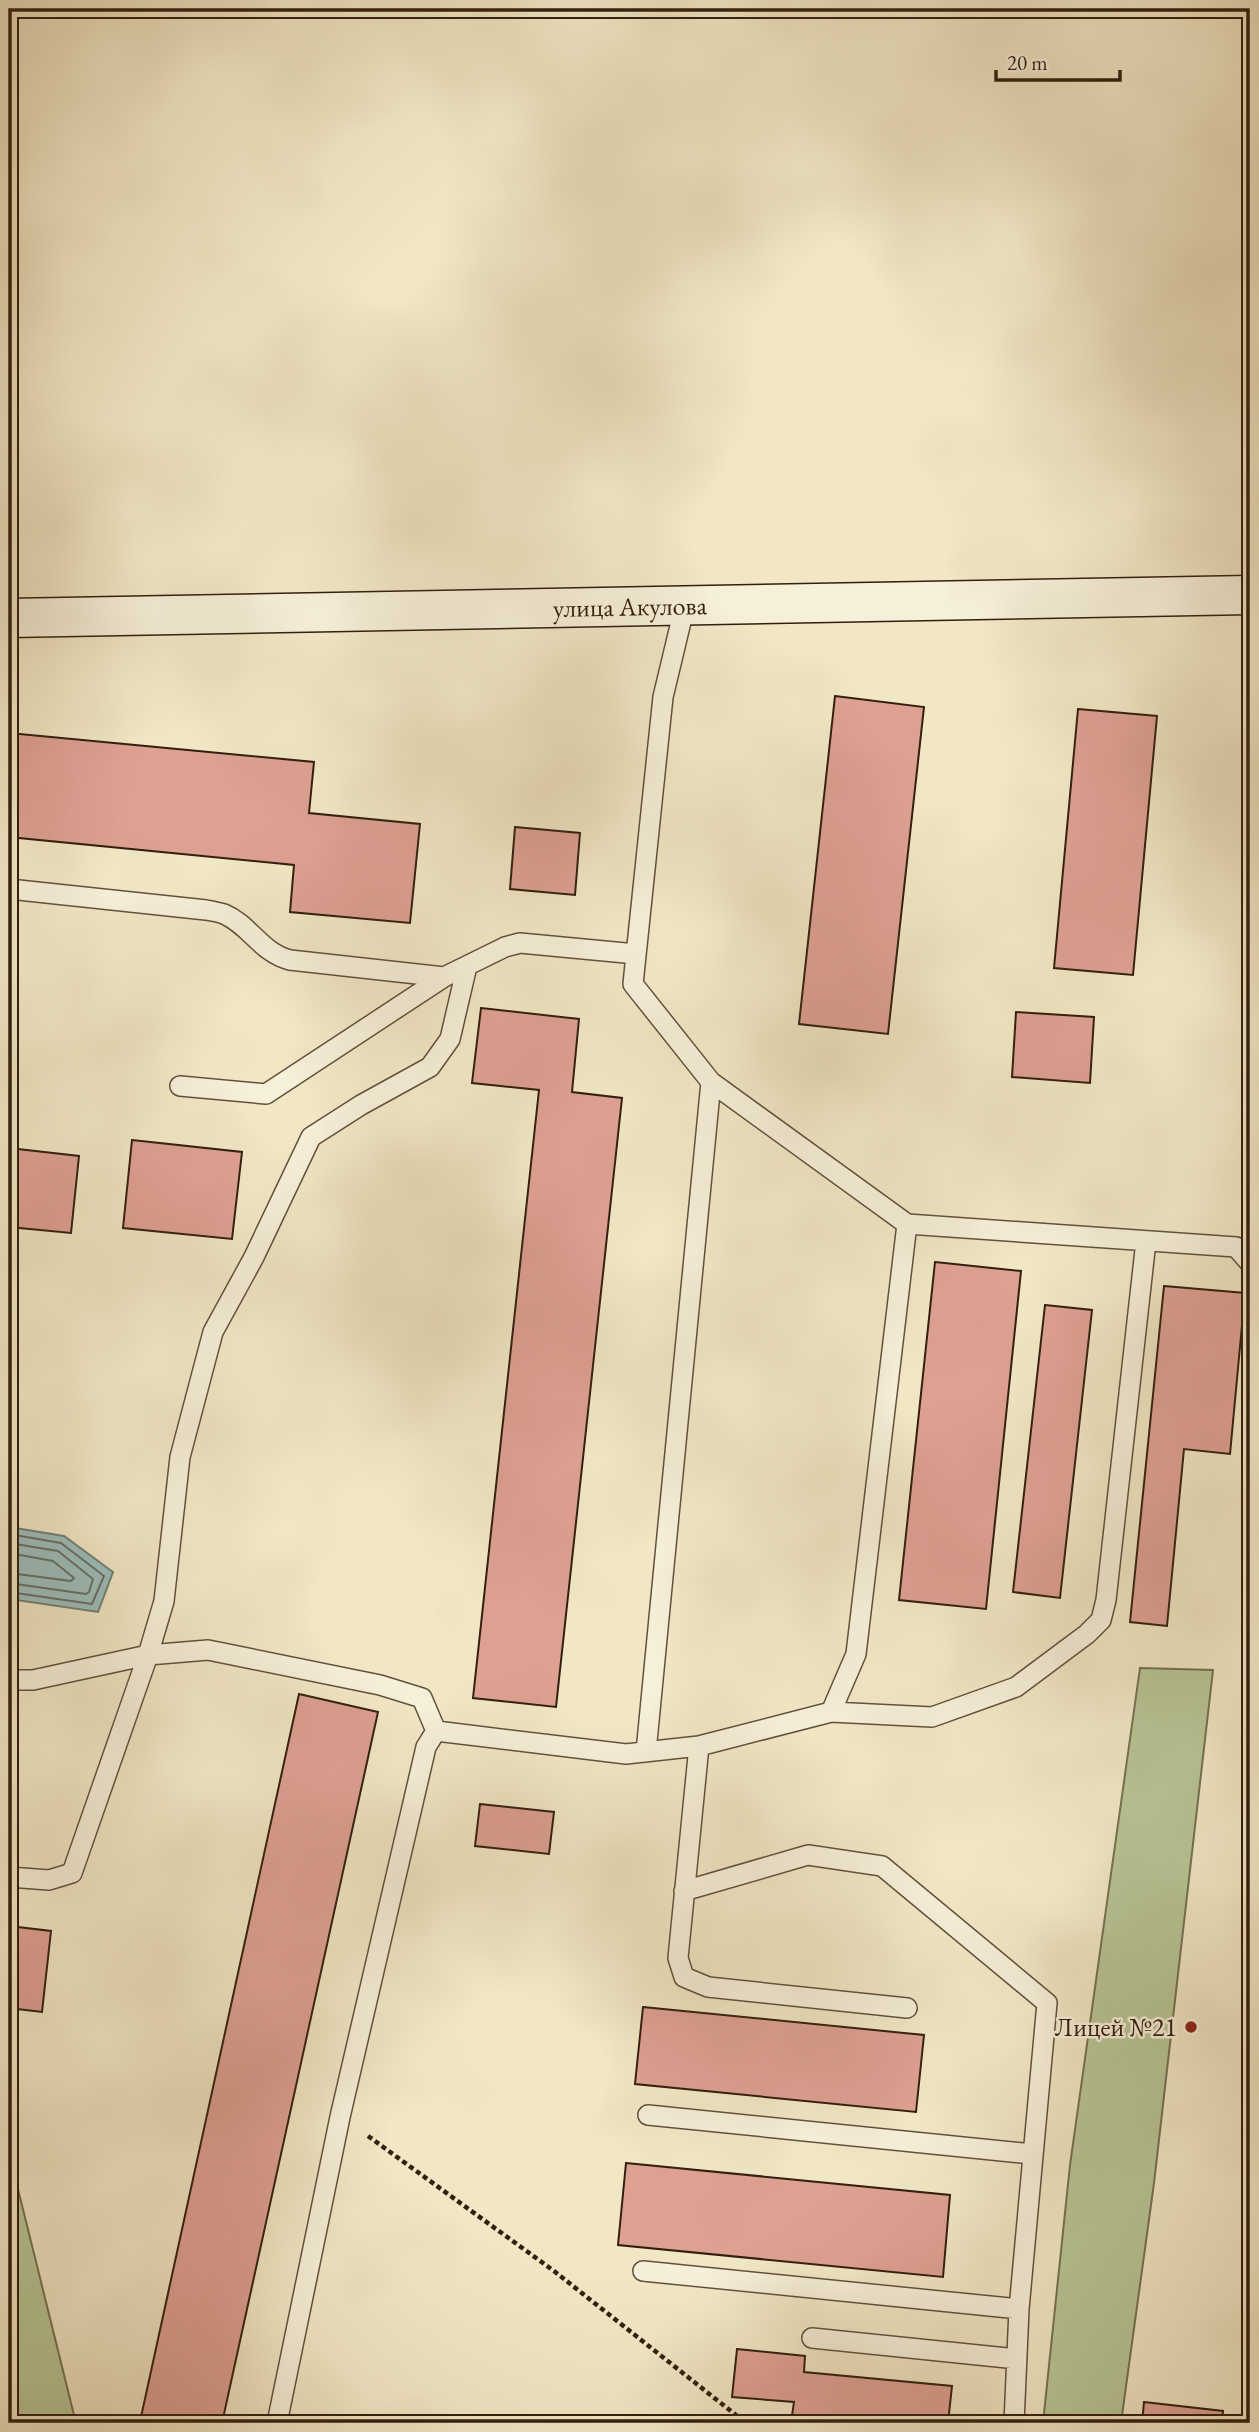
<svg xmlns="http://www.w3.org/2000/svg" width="1259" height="2432" font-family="'EB Garamond',serif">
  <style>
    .green { fill: #b8c596; stroke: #757252; stroke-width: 2 }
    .water { fill: #9cbebc; stroke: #727e76; stroke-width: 2 }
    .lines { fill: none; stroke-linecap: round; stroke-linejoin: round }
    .shore { stroke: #676e65; stroke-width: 2 }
    .building { fill: #dea093; stroke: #321f0e; stroke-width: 2 }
    .service-casing { stroke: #62513c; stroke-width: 22 }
    .secondary-casing { stroke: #321f0e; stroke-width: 41 }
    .path { stroke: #321f0e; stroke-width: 4.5; stroke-dasharray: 5 3.5; stroke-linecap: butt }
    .service { stroke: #f6efd9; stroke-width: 19 }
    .secondary { stroke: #f6efd9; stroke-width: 38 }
    .poi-dot { fill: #8f2418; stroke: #f6efd9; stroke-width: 2.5 }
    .labels { text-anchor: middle; stroke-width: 5; stroke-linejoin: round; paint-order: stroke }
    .street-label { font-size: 26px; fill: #321f0e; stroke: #f6efd9 }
    .poi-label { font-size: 26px; fill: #321f0e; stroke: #f6efd9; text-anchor: end }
  </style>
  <rect width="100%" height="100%" fill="#f1e7c5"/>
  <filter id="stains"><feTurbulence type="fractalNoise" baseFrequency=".00286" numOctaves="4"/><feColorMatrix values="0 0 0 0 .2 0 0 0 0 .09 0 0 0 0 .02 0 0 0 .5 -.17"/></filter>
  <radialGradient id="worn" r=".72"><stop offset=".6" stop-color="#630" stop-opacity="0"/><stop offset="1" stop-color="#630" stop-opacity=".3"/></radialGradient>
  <path class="green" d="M 1140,1668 L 1213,1670 L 1154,2183 L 1121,2423 L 1043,2423 L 1070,2165 Z
    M 9,2169 L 13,2169 L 76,2423 L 9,2423 Z"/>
  <path class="water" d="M 9,1527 L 64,1536 L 113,1572 L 98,1612 L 9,1599 Z"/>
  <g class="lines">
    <path class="shore" d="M 9,1534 L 61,1543 L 104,1576 L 92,1604 L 9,1592
      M 9,1543 L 58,1551 L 93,1579 L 89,1592 L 86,1594 L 9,1583
      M 9,1553 L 53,1561 L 74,1578 L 71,1581 L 9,1573"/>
  </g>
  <path class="building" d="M 835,696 L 924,707 L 888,1034 L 799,1024 Z
    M 1078,709 L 1157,716 L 1133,975 L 1054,968 Z
    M 9,733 L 314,762 L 309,813 L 420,824 L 410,923 L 290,912 L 294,865 L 9,837 Z
    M 515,827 L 580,833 L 575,895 L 510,889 Z
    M 481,1008 L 579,1019 L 572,1092 L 622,1098 L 556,1707 L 473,1698 L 539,1090 L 472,1083 Z
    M 1016,1012 L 1094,1017 L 1090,1083 L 1012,1077 Z
    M 132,1140 L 242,1152 L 232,1239 L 123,1228 Z
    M 9,1148 L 79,1156 L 71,1233 L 9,1227 Z
    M 935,1262 L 1021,1271 L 986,1609 L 899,1600 Z
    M 1164,1286 L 1245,1293 L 1230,1454 L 1184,1449 L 1167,1626 L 1130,1622 Z
    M 1045,1305 L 1092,1310 L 1060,1598 L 1013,1592 Z
    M 299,1694 L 378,1712 L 222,2423 L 171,2423 L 141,2417 Z
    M 480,1804 L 554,1812 L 549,1854 L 475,1846 Z
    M 9,1926 L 51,1931 L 42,2012 L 9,2008 Z
    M 643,2007 L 924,2035 L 916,2112 L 635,2084 Z
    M 626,2163 L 950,2195 L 943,2277 L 618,2245 Z
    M 737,2349 L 805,2356 L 804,2372 L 952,2386 L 948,2423 L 791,2423 L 794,2402 L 732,2397 Z
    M 1144,2402 L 1223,2411 L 1222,2423 L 1142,2423 Z"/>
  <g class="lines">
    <g class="service-casing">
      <path id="service" d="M 9,889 L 206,910 C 212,911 218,912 224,914 C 250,925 260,952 290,960 L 444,977 L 505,947 L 520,943 L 636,954
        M 711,1082 L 907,1224 L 856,1654 L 831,1712 L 932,1717 L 1016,1687 L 1087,1634 L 1101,1620 L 1106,1600 L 1146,1241
        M 180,1086 L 266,1094 L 444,977
        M 907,1224 L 1236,1247 L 1250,1263
        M 9,1680 L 33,1680 L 148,1655 L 164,1601 L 180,1457 L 213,1332 L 254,1257 L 311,1137 L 361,1105 L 430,1067 L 450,1039 L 467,966
        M 699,1746 L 678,1958 L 684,1977 L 708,1987 L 907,2008
        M 646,1752 L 711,1082 L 633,984 L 663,697 L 685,605
        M 9,1877 L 49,1880 L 72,1873 L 148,1655 L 208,1650 L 380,1685 L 422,1698 L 436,1731 L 626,1754 L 699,1746 L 831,1712
        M 684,1891 L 808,1855 L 882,1866 L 1047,2003 L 1019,2309
        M 648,2115 L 1032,2154
        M 643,2271 L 1019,2309 L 1014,2423
        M 812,2338 L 1017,2359
        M 277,2423 L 340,2117 L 426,1747 L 436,1731"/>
    </g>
    <g class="secondary-casing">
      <g id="secondary">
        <path id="s1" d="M 9,618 L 1250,595"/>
      </g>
    </g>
    <path class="path" d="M 368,2136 L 554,2271 L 746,2423"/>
    <use href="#service" class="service"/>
    <use href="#secondary" class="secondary"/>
  </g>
  <circle class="poi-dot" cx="1191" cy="2027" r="7"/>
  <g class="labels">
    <g class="street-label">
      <text dy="9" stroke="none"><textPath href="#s1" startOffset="621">улица Акулова</textPath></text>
    </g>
    <g class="poi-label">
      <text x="1177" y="2036">Лицей №21</text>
    </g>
  </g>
  <rect width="1259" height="2432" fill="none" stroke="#f1e7c5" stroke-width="35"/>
  <rect x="10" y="10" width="1238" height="2411" fill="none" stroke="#321f0e" stroke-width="3.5"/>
  <rect x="18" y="18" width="1224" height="2397" fill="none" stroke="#321f0e" stroke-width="2"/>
  <path d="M996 70v10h124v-10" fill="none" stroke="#321f0e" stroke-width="3.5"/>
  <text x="1007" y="70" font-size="21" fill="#321f0e" stroke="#f6efd9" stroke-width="5" paint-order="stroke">20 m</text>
  <rect width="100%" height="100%" filter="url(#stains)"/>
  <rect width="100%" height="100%" fill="url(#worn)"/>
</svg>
